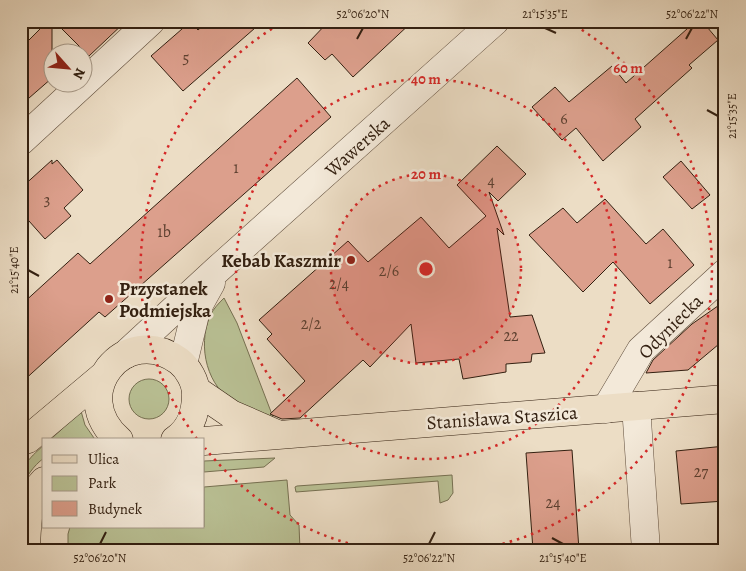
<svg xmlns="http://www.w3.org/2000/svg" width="746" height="571" font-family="Alegreya,serif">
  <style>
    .green { fill: #b9c094; stroke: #767052 }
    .building { fill: #dc9f8c; stroke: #332011 }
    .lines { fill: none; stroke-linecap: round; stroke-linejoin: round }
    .minor-casing { stroke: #614f3e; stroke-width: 29 }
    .major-casing { stroke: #332011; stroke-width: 29 }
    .minor { stroke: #f3e9d9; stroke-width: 28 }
    .major { stroke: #ecddc5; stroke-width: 28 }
    .ticks { fill: none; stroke: #332011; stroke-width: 2 }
    .ring { fill: none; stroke: #d62828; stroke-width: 2.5; stroke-dasharray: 2.5 5 }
    .poi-dot { fill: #8f2418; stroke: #f3e9d9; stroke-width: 2 }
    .labels { text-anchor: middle; stroke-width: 5; stroke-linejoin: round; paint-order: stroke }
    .number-label { font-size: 16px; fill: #5d4030 }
    .street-label { font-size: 19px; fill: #332011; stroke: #f3e9d9 }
    .poi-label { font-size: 19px; font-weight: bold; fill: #332011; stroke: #f3e9d9; text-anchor: end }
    .centre { fill: #d62828; stroke: #f3e9d9; stroke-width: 2.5 }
    .ring-label { font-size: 15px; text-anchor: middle; font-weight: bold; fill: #d62828; stroke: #f3e9d9; stroke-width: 5; stroke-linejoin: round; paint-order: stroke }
    .neatline { fill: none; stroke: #332011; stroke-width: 2 }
    .ticks-label { font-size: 12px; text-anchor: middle; fill: #332011 }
  </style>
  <rect width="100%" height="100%" fill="#ecddc5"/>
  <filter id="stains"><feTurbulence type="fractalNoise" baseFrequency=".004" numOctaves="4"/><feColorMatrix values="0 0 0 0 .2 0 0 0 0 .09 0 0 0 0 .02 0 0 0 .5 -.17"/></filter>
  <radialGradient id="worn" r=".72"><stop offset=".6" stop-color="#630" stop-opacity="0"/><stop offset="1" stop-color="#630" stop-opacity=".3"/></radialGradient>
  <path class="green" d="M 224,298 L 237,323 L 273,417 C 261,414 248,410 237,404 C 207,388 197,347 210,316 C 213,309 219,303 224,298 Z
    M129 399a20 20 0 1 1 40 0a20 20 0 1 1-40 0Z
    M 81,411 L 85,425 L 94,438 L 82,440 L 50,440 Z
    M 44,445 L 44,458 C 33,466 26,477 21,489 C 21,466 27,460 44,445 Z
    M 275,458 L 264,467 L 204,472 L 204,461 Z
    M 452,475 L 453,493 L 448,500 L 440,503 L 438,481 L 296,492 L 295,487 L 297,486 Z
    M 287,480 L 290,515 L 299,525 L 300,550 L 68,550 L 68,534 L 70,527 L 204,527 L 204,487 Z"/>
  <path class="building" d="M 48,21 L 52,21 L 52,78 L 21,105 L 21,48 Z
    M 54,21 L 126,21 L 89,56 Z
    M 208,21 L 263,21 L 183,91 L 151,56 L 190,22 L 198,30 Z
    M 329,21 L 413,21 L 353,77 L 332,54 L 325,60 L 308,43 Z
    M 696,21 L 702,21 L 718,40 L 689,65 L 692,68 L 635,119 L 641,127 L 603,161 L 576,128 L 562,140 L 532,107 L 555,87 L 569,102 L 612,66 L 626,83 Z
    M 297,78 L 331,117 L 105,317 L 99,312 L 21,383 L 21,305 L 78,253 L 90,264 Z
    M 497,146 L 526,174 L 498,201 L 489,192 L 504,235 L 497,228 L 510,317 L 532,315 L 545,353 L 532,354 L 531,362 L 506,364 L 506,372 L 463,379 L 459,359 L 416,363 L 411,324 L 370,367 L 363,360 L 300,418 L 282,419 L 270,414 L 305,381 L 267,339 L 272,334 L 259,320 L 348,241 L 368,262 L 421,217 L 449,248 L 486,216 L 457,185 Z
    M 52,160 L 52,164 L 57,160 L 83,190 L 64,208 L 71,216 L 45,239 L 21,212 L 21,188 Z
    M 681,161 L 710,195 L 692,209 L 663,177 Z
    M 605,199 L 646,244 L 663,229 L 694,265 L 650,304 L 613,262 L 583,292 L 529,235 L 563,208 L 577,223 Z
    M 725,301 L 725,339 L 688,370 L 646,373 L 653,360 L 692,324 Z
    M 725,446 L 725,501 L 681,504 L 676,451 Z
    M 572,450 L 579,550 L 533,550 L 526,453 Z"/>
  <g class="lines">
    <g class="minor-casing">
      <path id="minor" d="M 21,141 L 151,21
        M 126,354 L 218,269 L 495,21
        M 183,364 L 196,310 L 211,283
        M 636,406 L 646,550
        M 606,409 L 641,350 L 725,273"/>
    </g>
    <g class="major-casing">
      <path id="major" d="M 196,390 L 231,414 L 277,434
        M 119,440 C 66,394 125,321 179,361 C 188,368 196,382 196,394 C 196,413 191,429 175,440
        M 21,441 L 28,439 L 103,376
        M 204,441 L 725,399
        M 26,550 C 27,527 26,498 44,481"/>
    </g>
    <use href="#minor" class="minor"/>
    <use href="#major" class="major"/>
  </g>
  <path class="ticks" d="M 545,28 L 556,33M 357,39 L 363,28M 686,39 L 692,28M 707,110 L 718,116M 28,270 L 39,276M 552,538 L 563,544M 100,544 L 106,532M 429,544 L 435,532"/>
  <circle cx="426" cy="269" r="95" fill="#d62828" fill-opacity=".12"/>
  <g class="ring">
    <circle cx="426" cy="269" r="95"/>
    <circle cx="426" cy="269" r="190"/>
    <path d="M377 550A285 285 0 0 1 205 448M197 439A285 285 0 0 1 283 22M569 22A285 285 0 0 1 475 550"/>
  </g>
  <g class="poi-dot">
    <circle cx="351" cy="260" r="5"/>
    <circle cx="109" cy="299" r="5"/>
  </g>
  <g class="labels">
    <g class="number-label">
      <text x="186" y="63">5</text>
      <text x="564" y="124">6</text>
      <text x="236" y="173">1</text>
      <text x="491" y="186">4</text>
      <text x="47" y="205">3</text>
      <text x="164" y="237">1b</text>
      <text x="670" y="268">1</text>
      <text x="389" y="276">2/6</text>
      <text x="339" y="289">2/4</text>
      <text x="311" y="329">2/2</text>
      <text x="511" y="341">22</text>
      <text x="701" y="477">27</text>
      <text x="553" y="508">24</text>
    </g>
    <g class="street-label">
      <text transform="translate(357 146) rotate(-42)" y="7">Wawerska</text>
      <text transform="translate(670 326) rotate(-45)" y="7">Odyniecka</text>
      <text transform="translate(502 417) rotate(-4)" y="7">Stanisława Staszica</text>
    </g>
    <g class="poi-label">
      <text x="341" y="267">Kebab Kaszmir</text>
      <text x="119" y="295" text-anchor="start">Przystanek<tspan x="119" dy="22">Podmiejska</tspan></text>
    </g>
  </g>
  <circle cx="426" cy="269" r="8" class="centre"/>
  <g class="ring-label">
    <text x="628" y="73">60 m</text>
    <text x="426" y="84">40 m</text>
    <text x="426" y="179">20 m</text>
  </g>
  <rect width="746" height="571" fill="none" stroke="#ecddc5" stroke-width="55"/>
  <rect x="42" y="438" width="162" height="90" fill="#f3e9d9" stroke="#a69989"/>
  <rect x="52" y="455" width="25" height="8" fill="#ecddc5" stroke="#a69989"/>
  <text x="88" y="464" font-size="15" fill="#332011">Ulica</text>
  <rect x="52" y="476" width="25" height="15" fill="#b9c094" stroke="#a69989"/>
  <text x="88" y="488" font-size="15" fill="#332011">Park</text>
  <rect x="52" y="501" width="25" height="15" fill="#dc9f8c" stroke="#a69989"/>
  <text x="88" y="514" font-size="15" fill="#332011">Budynek</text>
  <g transform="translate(68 68) rotate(117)"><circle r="24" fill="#f3e9d9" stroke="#a69989"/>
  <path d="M0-4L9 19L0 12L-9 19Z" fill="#8f2418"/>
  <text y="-8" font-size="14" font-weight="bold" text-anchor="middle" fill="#332011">N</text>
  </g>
  <rect x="28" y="28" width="690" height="516" class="neatline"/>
  <g class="ticks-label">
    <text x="363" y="18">52°06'20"N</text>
    <text x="545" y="18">21°15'35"E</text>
    <text x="692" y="18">52°06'22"N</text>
    <text transform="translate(732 116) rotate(-90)" y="4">21°15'35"E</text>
    <text transform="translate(14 270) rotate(-90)" y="4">21°15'40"E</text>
    <text x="100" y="562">52°06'20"N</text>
    <text x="429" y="562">52°06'22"N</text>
    <text x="563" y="562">21°15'40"E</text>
  </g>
  <rect width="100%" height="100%" filter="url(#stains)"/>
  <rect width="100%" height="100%" fill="url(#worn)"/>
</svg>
